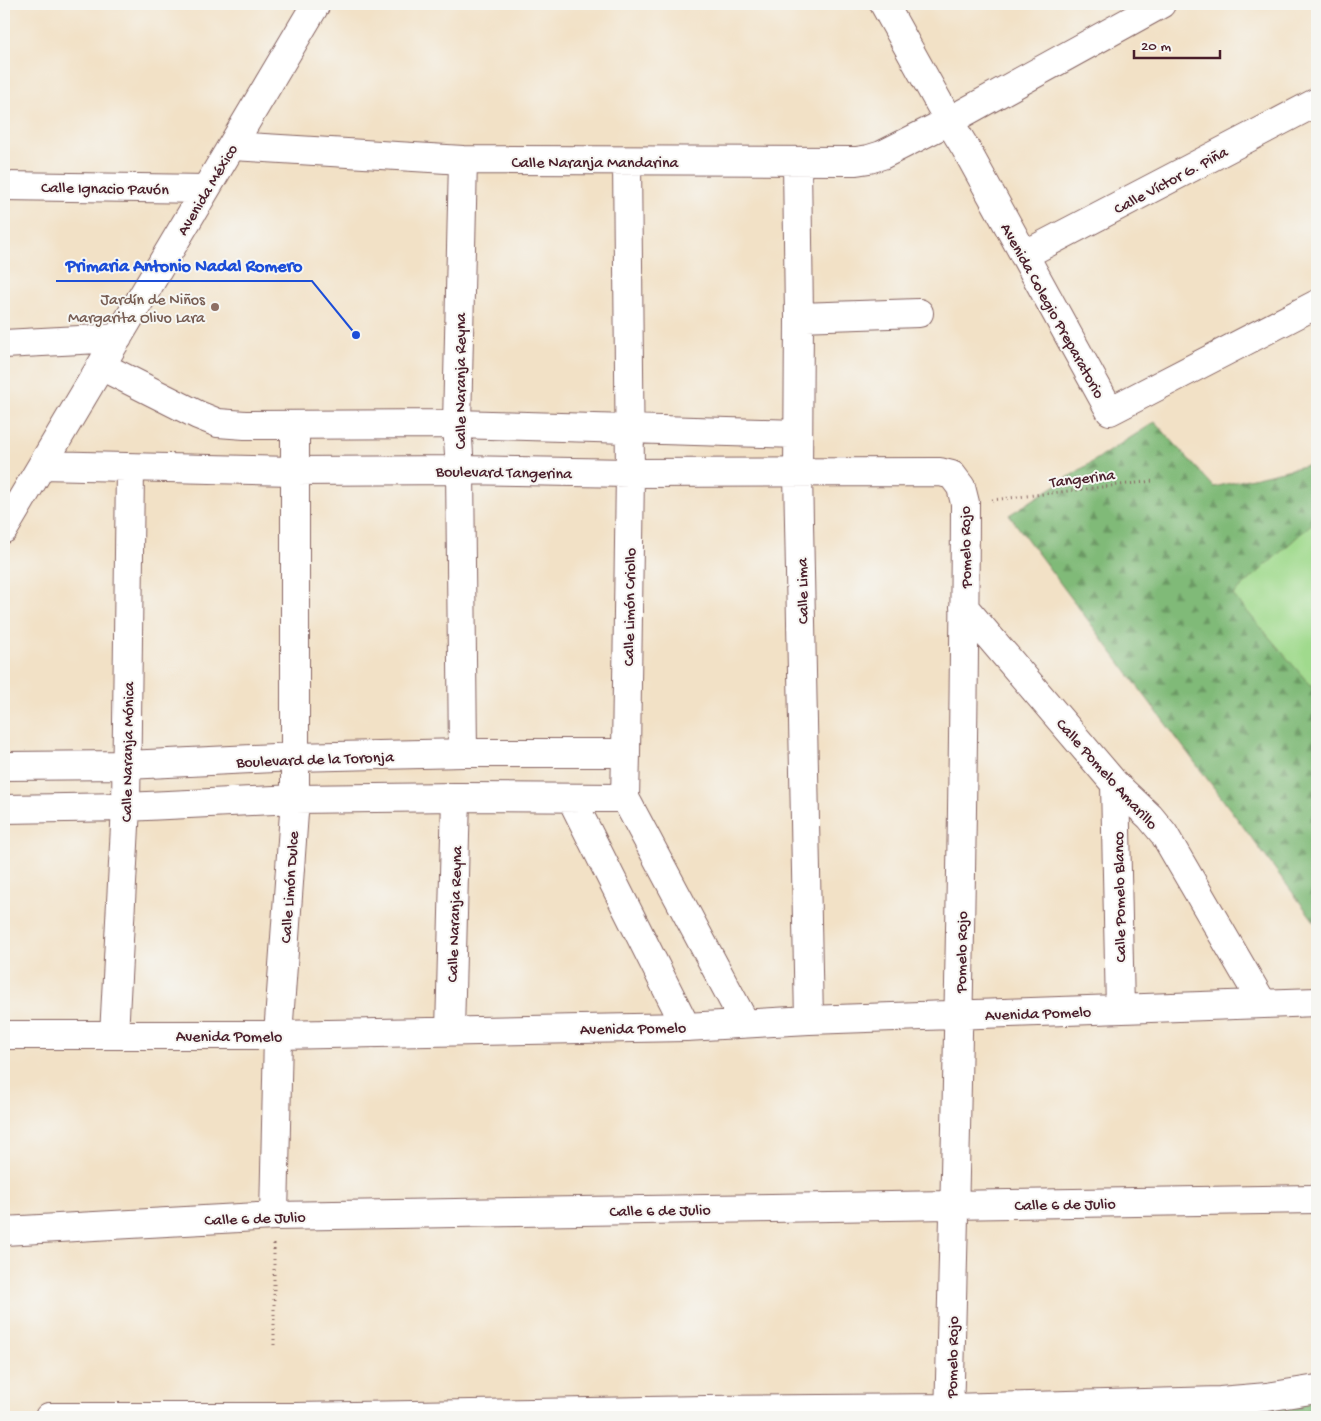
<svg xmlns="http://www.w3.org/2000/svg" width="1321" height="1421" font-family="'Gochi Hand',sans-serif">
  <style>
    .forest { fill: url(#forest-firs); stroke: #656c52 }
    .pitch { fill: #a0da8d; stroke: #757c5c }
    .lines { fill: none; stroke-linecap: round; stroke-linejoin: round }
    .street-casing { stroke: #856361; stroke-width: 30 }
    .path { stroke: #856361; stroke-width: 3; stroke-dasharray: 1 4; stroke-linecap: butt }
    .street { stroke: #fff; stroke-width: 28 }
    .education-dot { fill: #8d6e63; stroke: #f6f6f2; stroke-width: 2 }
    .labels { text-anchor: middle; stroke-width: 4; stroke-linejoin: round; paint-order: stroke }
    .street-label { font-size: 16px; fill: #4a1f2b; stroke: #f6f6f2 }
    .education-label { font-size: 16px; fill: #785e54; stroke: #f6f6f2; text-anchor: end }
    .leader { fill: none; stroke: #1d4ed8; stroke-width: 2 }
    .callout-dot { fill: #1d4ed8; stroke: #f6f6f2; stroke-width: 2 }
    .callout-label { font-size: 18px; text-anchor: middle; font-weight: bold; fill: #1d4ed8; stroke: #f6f6f2; stroke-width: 4; stroke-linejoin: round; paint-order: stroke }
  </style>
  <defs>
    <pattern id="forest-firs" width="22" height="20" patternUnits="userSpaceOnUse" patternTransform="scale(1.25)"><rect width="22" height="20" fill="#80ba78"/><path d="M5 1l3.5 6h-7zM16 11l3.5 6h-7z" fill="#6b9763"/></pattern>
  </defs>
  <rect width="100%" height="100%" fill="#f6f6f2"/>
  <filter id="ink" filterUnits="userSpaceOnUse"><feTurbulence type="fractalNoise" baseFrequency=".02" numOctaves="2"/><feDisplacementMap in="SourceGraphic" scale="10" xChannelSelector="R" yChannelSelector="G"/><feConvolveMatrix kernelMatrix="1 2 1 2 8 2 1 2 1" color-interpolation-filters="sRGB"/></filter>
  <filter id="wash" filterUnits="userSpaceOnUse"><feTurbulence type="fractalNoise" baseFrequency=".0096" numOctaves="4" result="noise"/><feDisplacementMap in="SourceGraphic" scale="20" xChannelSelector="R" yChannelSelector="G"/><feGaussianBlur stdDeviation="1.12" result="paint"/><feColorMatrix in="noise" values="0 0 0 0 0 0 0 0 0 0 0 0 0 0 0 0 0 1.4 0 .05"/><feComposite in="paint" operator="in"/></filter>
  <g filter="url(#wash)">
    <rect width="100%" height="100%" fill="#f2e1c6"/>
    <path class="forest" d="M 1155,422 L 1214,487 L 1317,463 L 1317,925 L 1009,515 Z
      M 1317,1390 L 1317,1417 L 1141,1417 L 1139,1400 Z"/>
    <path class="pitch" d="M 1317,519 L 1317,693 L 1233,595 Z"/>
  </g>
  <g filter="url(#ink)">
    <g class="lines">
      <g class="street-casing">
        <path id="street" d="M 884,4 L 949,121 L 966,149 L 1110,411 L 1317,304
          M 232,146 L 463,160 L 856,161 L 869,159 L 882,155 L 949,121 L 1161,4
          M 463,160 L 457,424 L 460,470 L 463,753
          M 627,161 L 630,473 L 626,753 L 625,798 L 745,1023
          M 797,162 L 799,317 L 798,473 L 809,1020
          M 4,186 L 206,189
          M 1024,255 L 1317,102
          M 799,317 L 919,313
          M 4,344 L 118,338
          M 101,366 L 198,415 L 218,423 L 245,425 L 457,424 L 798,434
          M 42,465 L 294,471 L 460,470 L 630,473 L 940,472 L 952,475 L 961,487 L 965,503 C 964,808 957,1113 949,1417
          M 4,529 L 316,4
          M 964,607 L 1115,784 L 1150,817 L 1164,834 L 1263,1004
          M 4,766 L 127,765 L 295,757 L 463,753 L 626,753
          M 1115,784 L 1120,1009
          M 571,798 L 686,1027
          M 4,809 L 126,807 L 295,799 L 456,797 L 625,798
          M 450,1031 L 456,797
          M 4,1035 L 278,1035 L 686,1027 L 809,1020 L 1317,1002
          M 114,1035 L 126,807 L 130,468
          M 274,1216 L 278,1035 L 295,799 L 295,425
          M 4,1231 L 274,1216 L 1317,1199
          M 49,1417 L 295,1417 L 706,1410 L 949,1408 L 1220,1401 L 1267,1397 L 1317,1389"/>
      </g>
      <path class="path" d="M 992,500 L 1153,481
        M 274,1244 L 274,1349"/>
      <use href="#street" class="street"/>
    </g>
  </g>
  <circle class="education-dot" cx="215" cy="307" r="5"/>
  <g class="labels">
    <g class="street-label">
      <text x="595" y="167">Calle Naranja Mandarina</text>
      <text transform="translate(1170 179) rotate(-28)" y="6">Calle Víctor G. Piña</text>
      <text transform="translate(105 187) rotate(1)" y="6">Calle Ignacio Pavón</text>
      <text transform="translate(206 189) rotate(-59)" y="6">Avenida México</text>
      <text transform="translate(1054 310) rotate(61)" y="6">Avenida Colegio Preparatorio</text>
      <text transform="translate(459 381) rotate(-90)" y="6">Calle Naranja Reyna</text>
      <text transform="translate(504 471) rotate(1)" y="6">Boulevard Tangerina</text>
      <text transform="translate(1082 477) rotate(-7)" y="6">Tangerina</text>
      <text transform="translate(964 547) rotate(-91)" y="6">Pomelo Rojo</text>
      <text transform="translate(801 591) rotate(-91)" y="6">Calle Lima</text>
      <text transform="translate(628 607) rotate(-89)" y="6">Calle Limón Criollo</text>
      <text transform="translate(126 752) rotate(-89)" y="6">Calle Naranja Mónica</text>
      <text transform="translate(315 758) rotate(-2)" y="6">Boulevard de la Toronja</text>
      <text transform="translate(1108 773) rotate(48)" y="6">Calle Pomelo Amarillo</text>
      <text transform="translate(288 887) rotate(-86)" y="6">Calle Limón Dulce</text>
      <text transform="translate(1118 897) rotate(-91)" y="6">Calle Pomelo Blanco</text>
      <text transform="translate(453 914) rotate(-88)" y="6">Calle Naranja Reyna</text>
      <text transform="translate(960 952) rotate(-89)" y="6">Pomelo Rojo</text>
      <text transform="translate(1038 1012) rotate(-2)" y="6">Avenida Pomelo</text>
      <text transform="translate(633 1027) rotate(-1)" y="6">Avenida Pomelo</text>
      <text x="229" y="1041">Avenida Pomelo</text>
      <text transform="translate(1065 1203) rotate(-1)" y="6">Calle 6 de Julio</text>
      <text transform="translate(660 1209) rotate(-1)" y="6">Calle 6 de Julio</text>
      <text transform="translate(255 1217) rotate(-2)" y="6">Calle 6 de Julio</text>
      <text transform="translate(951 1357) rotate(-89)" y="6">Pomelo Rojo</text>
    </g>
    <g class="education-label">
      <text x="205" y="304">Jardín de Niños<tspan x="205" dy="18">Margarita Olivo Lara</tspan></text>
    </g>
  </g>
  <path class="leader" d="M356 335L312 281H56"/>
  <circle class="callout-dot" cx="356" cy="335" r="5"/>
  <g class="callout-label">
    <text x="184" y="271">Primaria Antonio Nadal Romero</text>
  </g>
  <rect width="1321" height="1421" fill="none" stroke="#f6f6f2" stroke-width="20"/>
  <path d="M1134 50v8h86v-8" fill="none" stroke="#4a1f2b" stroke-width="2.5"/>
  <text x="1141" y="50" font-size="15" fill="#4a1f2b" stroke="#f6f6f2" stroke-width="4" paint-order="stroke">20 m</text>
</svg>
